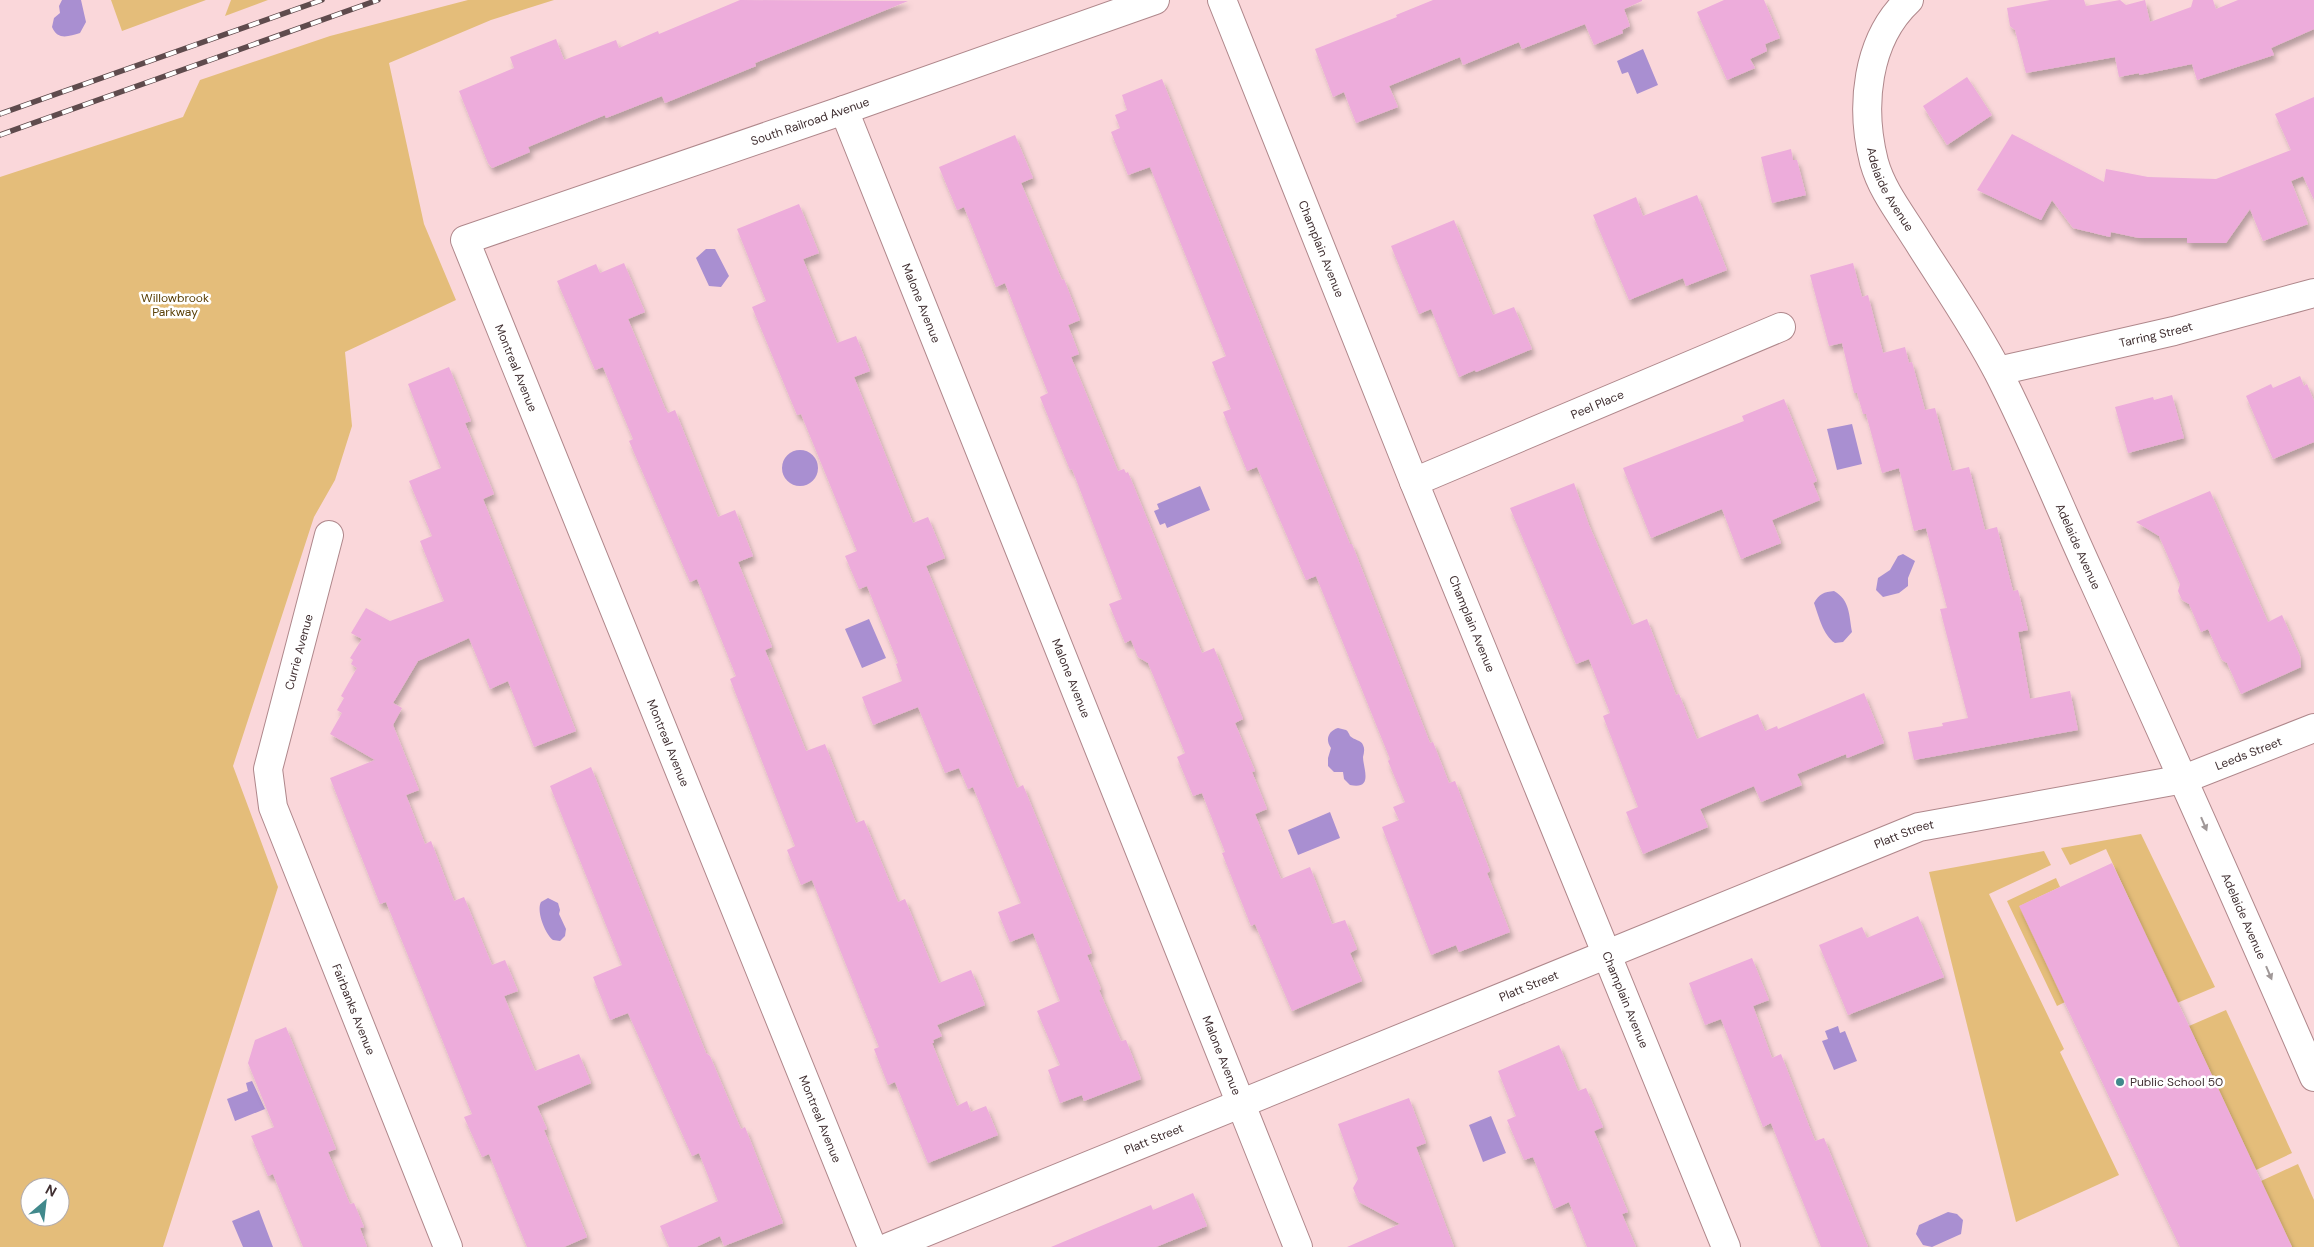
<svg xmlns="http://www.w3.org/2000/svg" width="2314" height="1247" font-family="'DM Sans',sans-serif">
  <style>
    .green { fill: #e4bd7a; fill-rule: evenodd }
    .water { fill: #a98fd1 }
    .building { fill: #edacdb; filter: url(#shadow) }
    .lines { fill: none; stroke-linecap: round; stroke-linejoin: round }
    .street-casing { stroke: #af878b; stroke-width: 30 }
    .street { stroke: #fff; stroke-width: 28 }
    .rail-casing { stroke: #5f4b4d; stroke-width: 5.5 }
    .rail { stroke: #fff; stroke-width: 4; stroke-dasharray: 11; stroke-linecap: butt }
    .oneway { fill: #a09898 }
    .poi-dot { fill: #41898c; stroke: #fff; stroke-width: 2 }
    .labels { text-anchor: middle; stroke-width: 5; stroke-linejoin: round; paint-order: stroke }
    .street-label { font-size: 12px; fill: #413032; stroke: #fff }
    .park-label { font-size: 12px; fill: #593f06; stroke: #fff }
    .poi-label { font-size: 12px; fill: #413032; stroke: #fff; text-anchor: start }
  </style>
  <defs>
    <filter id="shadow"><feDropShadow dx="3" dy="5.5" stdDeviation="2.5" flood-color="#0004"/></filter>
  </defs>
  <rect width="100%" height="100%" fill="#fad7da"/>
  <path class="green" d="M 111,0 L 206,0 L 122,31 Z
    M 231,0 L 268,0 L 225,16 Z
    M 468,0 L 554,0 L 491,20 L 389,63 L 424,224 L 456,300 L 345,352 L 352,426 L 335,480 L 314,517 L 233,766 L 278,887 L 163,1247 L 0,1247 L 0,177 L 183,117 L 200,80 L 330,36 ZM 30,1187 L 60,1187 L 60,1217 L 30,1217 Z
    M 2141,834 L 2215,987 L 2177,1003 L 2106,849 L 2070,865 L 2061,848 Z
    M 2044,851 L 2051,865 L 1989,894 L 2064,1049 L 2060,1052 L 2119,1175 L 2016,1222 L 1929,872 Z
    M 2056,878 L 2060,887 L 2020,906 L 2065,1002 L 2057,1006 L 2007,901 Z
    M 2226,1010 L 2292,1153 L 2256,1170 L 2189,1026 Z
    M 2298,1164 L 2314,1200 L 2314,1247 L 2292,1247 L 2261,1181 Z"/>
  <path class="water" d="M 62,0 L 81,0 L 86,22 L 80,33 C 69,36 58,41 52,27 L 54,18 L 60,13 L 59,6 Z
    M 1643,49 L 1658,85 L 1637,94 L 1628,72 L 1622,74 L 1617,61 Z
    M 706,249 L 715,249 L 729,276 L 721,287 L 709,286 L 696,258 Z
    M 1852,424 L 1862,464 L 1837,470 L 1827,429 Z
    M782 468a18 18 0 1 1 36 0a18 18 0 1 1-36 0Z
    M 1200,486 L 1210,510 L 1167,528 L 1165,523 L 1160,525 L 1154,511 L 1159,509 L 1157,504 Z
    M 1903,554 L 1915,561 L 1908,578 L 1908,586 L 1899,593 L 1883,597 L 1876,590 L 1878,578 L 1890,570 L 1898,556 Z
    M 1834,591 C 1850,600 1849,615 1852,632 L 1843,642 L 1835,643 C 1823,635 1819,617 1814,603 C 1819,594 1824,592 1834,591 Z
    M 869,619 L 886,658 L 862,668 L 845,629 Z
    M 1338,728 L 1346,730 C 1348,731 1349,734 1350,736 C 1354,740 1361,740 1363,745 C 1365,749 1364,753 1363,757 C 1363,768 1374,790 1350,785 L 1344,779 L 1343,772 L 1334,772 L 1328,766 L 1328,758 L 1331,748 C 1325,740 1328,731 1338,728 Z
    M 1330,812 L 1340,838 L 1298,855 L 1288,830 Z
    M 548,898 L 558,903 L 560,910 L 559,914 L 566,929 L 565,936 L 560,941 L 553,940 C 545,934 536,911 541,902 Z
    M 1838,1026 L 1840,1033 L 1845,1031 L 1857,1061 L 1834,1070 L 1822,1041 L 1828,1039 L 1825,1031 Z
    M 252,1081 L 265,1109 L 235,1121 L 227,1099 L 248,1091 L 246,1083 Z
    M 1491,1116 L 1506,1153 L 1483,1162 L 1469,1125 Z
    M 259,1210 L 273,1247 L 243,1247 L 232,1221 Z
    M 1948,1212 L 1957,1214 L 1963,1220 L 1961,1234 L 1932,1247 L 1923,1245 L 1916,1234 L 1919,1225 Z"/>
  <path class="building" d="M 740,0 L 908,1 L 755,63 L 756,66 L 665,103 L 662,96 L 606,118 L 605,115 L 528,147 L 530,152 L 492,168 L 488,163 L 459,91 L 514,68 L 510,57 L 556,39 L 564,60 L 616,40 L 619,48 L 658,31 L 659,34 Z
    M 1433,0 L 1642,0 L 1642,1 L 1624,9 L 1630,26 L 1622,30 L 1623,33 L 1594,45 L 1585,24 L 1522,49 L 1519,42 L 1463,65 L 1460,57 L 1389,86 L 1398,107 L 1356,123 L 1344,92 L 1333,97 L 1315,49 L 1397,17 L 1396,15 Z
    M 1724,0 L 1764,0 L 1780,38 L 1765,44 L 1767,51 L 1750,59 L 1755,68 L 1727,80 L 1697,12 Z
    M 2050,0 L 2084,0 L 2086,6 L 2120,0 L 2126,5 L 2145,0 L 2150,22 L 2191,7 L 2193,0 L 2213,0 L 2216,9 L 2238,0 L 2314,0 L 2314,29 L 2271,48 L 2274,55 L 2197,80 L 2192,64 L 2139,75 L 2139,73 L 2119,77 L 2115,57 L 2026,73 L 2015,30 L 2010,26 L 2007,8 Z
    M 1967,77 L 1992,115 L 1947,145 L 1923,106 Z
    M 1162,79 L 1309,445 L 1350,544 L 1352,544 L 1430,743 L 1433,742 L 1449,783 L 1455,781 L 1490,871 L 1487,873 L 1510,932 L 1459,952 L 1456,945 L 1431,955 L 1382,827 L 1399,820 L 1393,807 L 1405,802 L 1388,761 L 1390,759 L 1316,576 L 1306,580 L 1257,467 L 1247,471 L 1223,412 L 1231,409 L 1212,362 L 1226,356 L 1150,167 L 1128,175 L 1111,132 L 1120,128 L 1115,115 L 1127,110 L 1122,95 Z
    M 2314,97 L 2314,200 L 2303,176 L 2291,181 L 2308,224 L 2263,241 L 2250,209 L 2226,243 L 2187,243 L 2187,238 L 2139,238 L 2111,232 L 2110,237 L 2073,228 L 2052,200 L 2041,220 L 1977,190 L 2012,134 L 2104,182 L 2106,169 L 2148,177 L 2216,179 L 2291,150 L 2275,114 Z
    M 1015,135 L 1033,178 L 1021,183 L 1062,280 L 1064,279 L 1080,320 L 1068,325 L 1079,354 L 1071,357 L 1118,471 L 1124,469 L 1126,473 L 1128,472 L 1202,653 L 1214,648 L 1243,719 L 1235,723 L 1255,771 L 1252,772 L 1267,809 L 1255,814 L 1281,879 L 1310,867 L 1332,924 L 1345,920 L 1357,949 L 1350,953 L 1362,981 L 1292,1011 L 1255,924 L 1251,926 L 1222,853 L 1225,852 L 1202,793 L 1193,796 L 1177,757 L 1185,753 L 1148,663 L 1138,657 L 1131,640 L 1125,643 L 1109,604 L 1122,599 L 1072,469 L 1070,470 L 1040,397 L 1048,393 L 1005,283 L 996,287 L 964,207 L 957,210 L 939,167 Z
    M 1791,149 L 1793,160 L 1797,160 L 1806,195 L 1772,203 L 1761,157 Z
    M 1697,195 L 1727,270 L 1686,286 L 1683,278 L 1629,300 L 1593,215 L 1636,197 L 1643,216 Z
    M 799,204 L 819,253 L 803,259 L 837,343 L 856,336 L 870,371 L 854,377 L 913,523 L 928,517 L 945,558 L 926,566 L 1017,788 L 1023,785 L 1092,953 L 1087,955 L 1101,989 L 1099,990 L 1121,1041 L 1126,1040 L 1141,1079 L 1084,1101 L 1082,1095 L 1060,1103 L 1048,1070 L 1060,1065 L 1037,1011 L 1060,1001 L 1033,933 L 1010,942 L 998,912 L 1021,903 L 973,787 L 968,789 L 959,768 L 945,773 L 918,707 L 873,725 L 862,697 L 902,681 L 896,664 L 898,663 L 867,586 L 859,589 L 845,556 L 857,551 L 801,414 L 797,415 L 752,307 L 766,301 L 737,229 Z
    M 1454,220 L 1493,315 L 1514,307 L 1532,349 L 1476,372 L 1475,370 L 1459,377 L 1431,309 L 1419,314 L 1391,246 Z
    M 624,263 L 645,312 L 628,319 L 665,408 L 668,413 L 675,410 L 718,517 L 735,510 L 753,556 L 738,562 L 772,647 L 765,650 L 806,751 L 825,744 L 856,823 L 864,820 L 898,902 L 905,899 L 939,983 L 971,970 L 985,1005 L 937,1025 L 942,1036 L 933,1040 L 934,1043 L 932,1043 L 957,1106 L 967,1101 L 971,1112 L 986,1106 L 998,1135 L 928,1163 L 895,1082 L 888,1085 L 874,1049 L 879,1047 L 812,880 L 801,885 L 787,850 L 795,846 L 730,679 L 736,676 L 697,579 L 690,582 L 629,441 L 633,439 L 603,367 L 595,370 L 557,281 L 596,264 L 600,273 Z
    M 1853,263 L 1862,297 L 1868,295 L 1883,353 L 1905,347 L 1909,363 L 1912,362 L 1925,410 L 1935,408 L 1952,471 L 1969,467 L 1985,530 L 1997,527 L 2013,591 L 2018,590 L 2028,630 L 2018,632 L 2030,699 L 2070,691 L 2078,730 L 1914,760 L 1908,732 L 1943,726 L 1942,723 L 1968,718 L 1940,609 L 1947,608 L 1926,528 L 1914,531 L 1899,468 L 1882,473 L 1866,414 L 1863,414 L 1857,393 L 1854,393 L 1842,343 L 1829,346 L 1810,275 Z
    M 449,367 L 471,421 L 465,423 L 494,494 L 483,499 L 576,731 L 534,747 L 508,681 L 490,689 L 469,638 L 418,661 L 393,703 L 402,708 L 393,725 L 419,790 L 406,795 L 425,844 L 431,841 L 454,901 L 464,897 L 492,965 L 505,960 L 518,991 L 504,996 L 535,1071 L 579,1054 L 591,1083 L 537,1106 L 547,1129 L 544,1130 L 587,1237 L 564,1247 L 527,1247 L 489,1154 L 482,1157 L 464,1117 L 472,1114 L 420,985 L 386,902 L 380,904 L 330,778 L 375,760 L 330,734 L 342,713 L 337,710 L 344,698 L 341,696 L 357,668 L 351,664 L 353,660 L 350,658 L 362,639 L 351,633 L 366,608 L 390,621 L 444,601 L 420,541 L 432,536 L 409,481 L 441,468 L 408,384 Z
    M 2300,376 L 2304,386 L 2307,384 L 2314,401 L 2314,442 L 2273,459 L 2246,396 L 2271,384 L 2273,388 Z
    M 2172,395 L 2184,438 L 2128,453 L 2115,407 L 2153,397 L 2154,400 Z
    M 1784,399 L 1817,481 L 1813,483 L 1820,500 L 1772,520 L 1781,543 L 1741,559 L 1722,509 L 1651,538 L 1623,468 L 1744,421 L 1742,416 Z
    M 1574,483 L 1589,525 L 1632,625 L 1647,619 L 1676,695 L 1679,694 L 1697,739 L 1758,714 L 1765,731 L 1777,726 L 1778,729 L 1864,693 L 1884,743 L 1847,758 L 1846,754 L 1797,774 L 1802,785 L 1761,802 L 1754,786 L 1700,809 L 1708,827 L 1643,854 L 1626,812 L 1638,807 L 1603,716 L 1610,713 L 1589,659 L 1576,664 L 1510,508 Z
    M 2210,491 L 2268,622 L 2282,615 L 2300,656 L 2301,667 L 2241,694 L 2227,663 L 2222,660 L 2208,629 L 2201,632 L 2189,604 L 2182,600 L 2178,591 L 2180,584 L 2159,536 L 2136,522 Z
    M 591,767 L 706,1053 L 710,1056 L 741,1129 L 745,1127 L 783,1223 L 724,1246 L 720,1236 L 696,1247 L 669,1247 L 660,1226 L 718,1201 L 699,1153 L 692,1156 L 628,1013 L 610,1020 L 593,977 L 622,965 L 550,786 Z
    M 2112,863 L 2189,1026 L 2292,1247 L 2180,1247 L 2019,906 Z
    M 1918,916 L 1944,977 L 1848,1015 L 1819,945 L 1862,927 L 1867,938 Z
    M 1752,958 L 1769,1000 L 1753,1006 L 1772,1058 L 1781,1054 L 1815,1141 L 1824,1138 L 1868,1247 L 1821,1247 L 1771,1123 L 1763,1127 L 1721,1019 L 1705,1025 L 1689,983 Z
    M 286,1027 L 336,1149 L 328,1152 L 350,1204 L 354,1203 L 364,1227 L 360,1228 L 367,1247 L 303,1247 L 273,1174 L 268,1176 L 252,1138 L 251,1136 L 274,1127 L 248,1063 L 255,1040 Z
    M 1559,1045 L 1578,1091 L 1586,1088 L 1603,1127 L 1594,1131 L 1628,1212 L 1622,1214 L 1636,1247 L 1587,1247 L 1569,1202 L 1554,1209 L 1533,1157 L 1524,1160 L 1507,1120 L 1516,1116 L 1498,1071 Z
    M 1409,1098 L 1426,1143 L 1416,1147 L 1454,1247 L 1347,1247 L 1400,1224 L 1359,1202 L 1353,1188 L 1358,1179 L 1338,1124 Z
    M 1193,1193 L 1207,1226 L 1156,1247 L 1051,1247 L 1151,1205 L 1153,1210 Z"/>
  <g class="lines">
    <g class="street-casing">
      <g id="street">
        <path id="s1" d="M 1222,0 L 1414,482 L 1726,1247"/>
        <path id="s2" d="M 1909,0 C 1866,40 1860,107 1874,162 C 1882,191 1901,214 1917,240 C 1944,283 1975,327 1998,372 C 2033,440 2061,511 2093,580 C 2168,745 2242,911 2314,1077"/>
        <path id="s3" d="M 844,110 L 1298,1247"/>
        <path id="s4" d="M 1998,371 L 2174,331 L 2314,293"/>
        <path id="s5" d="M 1414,482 L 1781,327"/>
        <path id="s6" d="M 329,535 L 268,769 L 273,807 L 448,1247"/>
        <path id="s7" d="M 872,1247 L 465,240 L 844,110 L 1155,0"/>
        <path id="s8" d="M 889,1247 L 1919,827 L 2184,779 L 2314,728"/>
      </g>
    </g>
    <use href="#street" class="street"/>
    <g class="rail-casing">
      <path id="rail" d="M 0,114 L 322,0
        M 0,135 L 378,0"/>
    </g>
    <use href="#rail" class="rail"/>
  </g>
  <defs><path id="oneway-solid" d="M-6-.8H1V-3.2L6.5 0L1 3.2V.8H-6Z" transform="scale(1.25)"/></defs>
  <g class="oneway">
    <use href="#oneway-solid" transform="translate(2204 824) rotate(67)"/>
    <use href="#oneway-solid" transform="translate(2269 973) rotate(67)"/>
  </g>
  <circle class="poi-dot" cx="2120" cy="1082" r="5"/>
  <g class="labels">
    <g class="street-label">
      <text dy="4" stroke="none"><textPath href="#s7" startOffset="1451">South Railroad Avenue</textPath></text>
      <text dy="4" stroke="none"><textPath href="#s2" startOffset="205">Adelaide Avenue</textPath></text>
      <text dy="4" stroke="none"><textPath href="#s1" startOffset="268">Champlain Avenue</textPath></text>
      <text dy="4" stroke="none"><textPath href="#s3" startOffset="208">Malone Avenue</textPath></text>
      <text dy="4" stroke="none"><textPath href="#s4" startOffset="162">Tarring Street</textPath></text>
      <text transform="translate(516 368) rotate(68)" y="4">Montreal Avenue</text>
      <text dy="4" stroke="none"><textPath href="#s5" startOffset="199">Peel Place</textPath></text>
      <text dy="4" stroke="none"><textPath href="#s2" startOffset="610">Adelaide Avenue</textPath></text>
      <text dy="4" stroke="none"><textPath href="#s1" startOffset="672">Champlain Avenue</textPath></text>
      <text transform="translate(299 652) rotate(-75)" y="4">Currie Avenue</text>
      <text dy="4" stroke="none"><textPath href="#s3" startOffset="612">Malone Avenue</textPath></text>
      <text transform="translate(668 743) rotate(68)" y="4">Montreal Avenue</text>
      <text dy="4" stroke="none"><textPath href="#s8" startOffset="1451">Leeds Street</textPath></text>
      <text dy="4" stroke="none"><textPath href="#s8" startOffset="1096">Platt Street</textPath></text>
      <text dy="4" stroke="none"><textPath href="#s2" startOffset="1015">Adelaide Avenue</textPath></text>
      <text dy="4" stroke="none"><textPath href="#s8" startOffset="691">Platt Street</textPath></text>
      <text dy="4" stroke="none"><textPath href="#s1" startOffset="1078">Champlain Avenue</textPath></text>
      <text dy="4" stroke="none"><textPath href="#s6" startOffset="498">Fairbanks Avenue</textPath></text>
      <text dy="4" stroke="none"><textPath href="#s3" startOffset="1018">Malone Avenue</textPath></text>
      <text transform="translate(820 1119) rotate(68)" y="4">Montreal Avenue</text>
      <text dy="4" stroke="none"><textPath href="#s8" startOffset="286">Platt Street</textPath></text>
    </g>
    <g class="park-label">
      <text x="175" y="302">Willowbrook<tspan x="175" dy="14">Parkway</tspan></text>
    </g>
    <g class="poi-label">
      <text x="2130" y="1086">Public School 50</text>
    </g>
  </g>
  <g transform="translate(45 1202) rotate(28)"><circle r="24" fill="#ffffff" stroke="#b3acad"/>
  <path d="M0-4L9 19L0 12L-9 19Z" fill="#41898c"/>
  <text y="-8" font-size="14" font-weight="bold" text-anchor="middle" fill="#413032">N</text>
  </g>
</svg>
